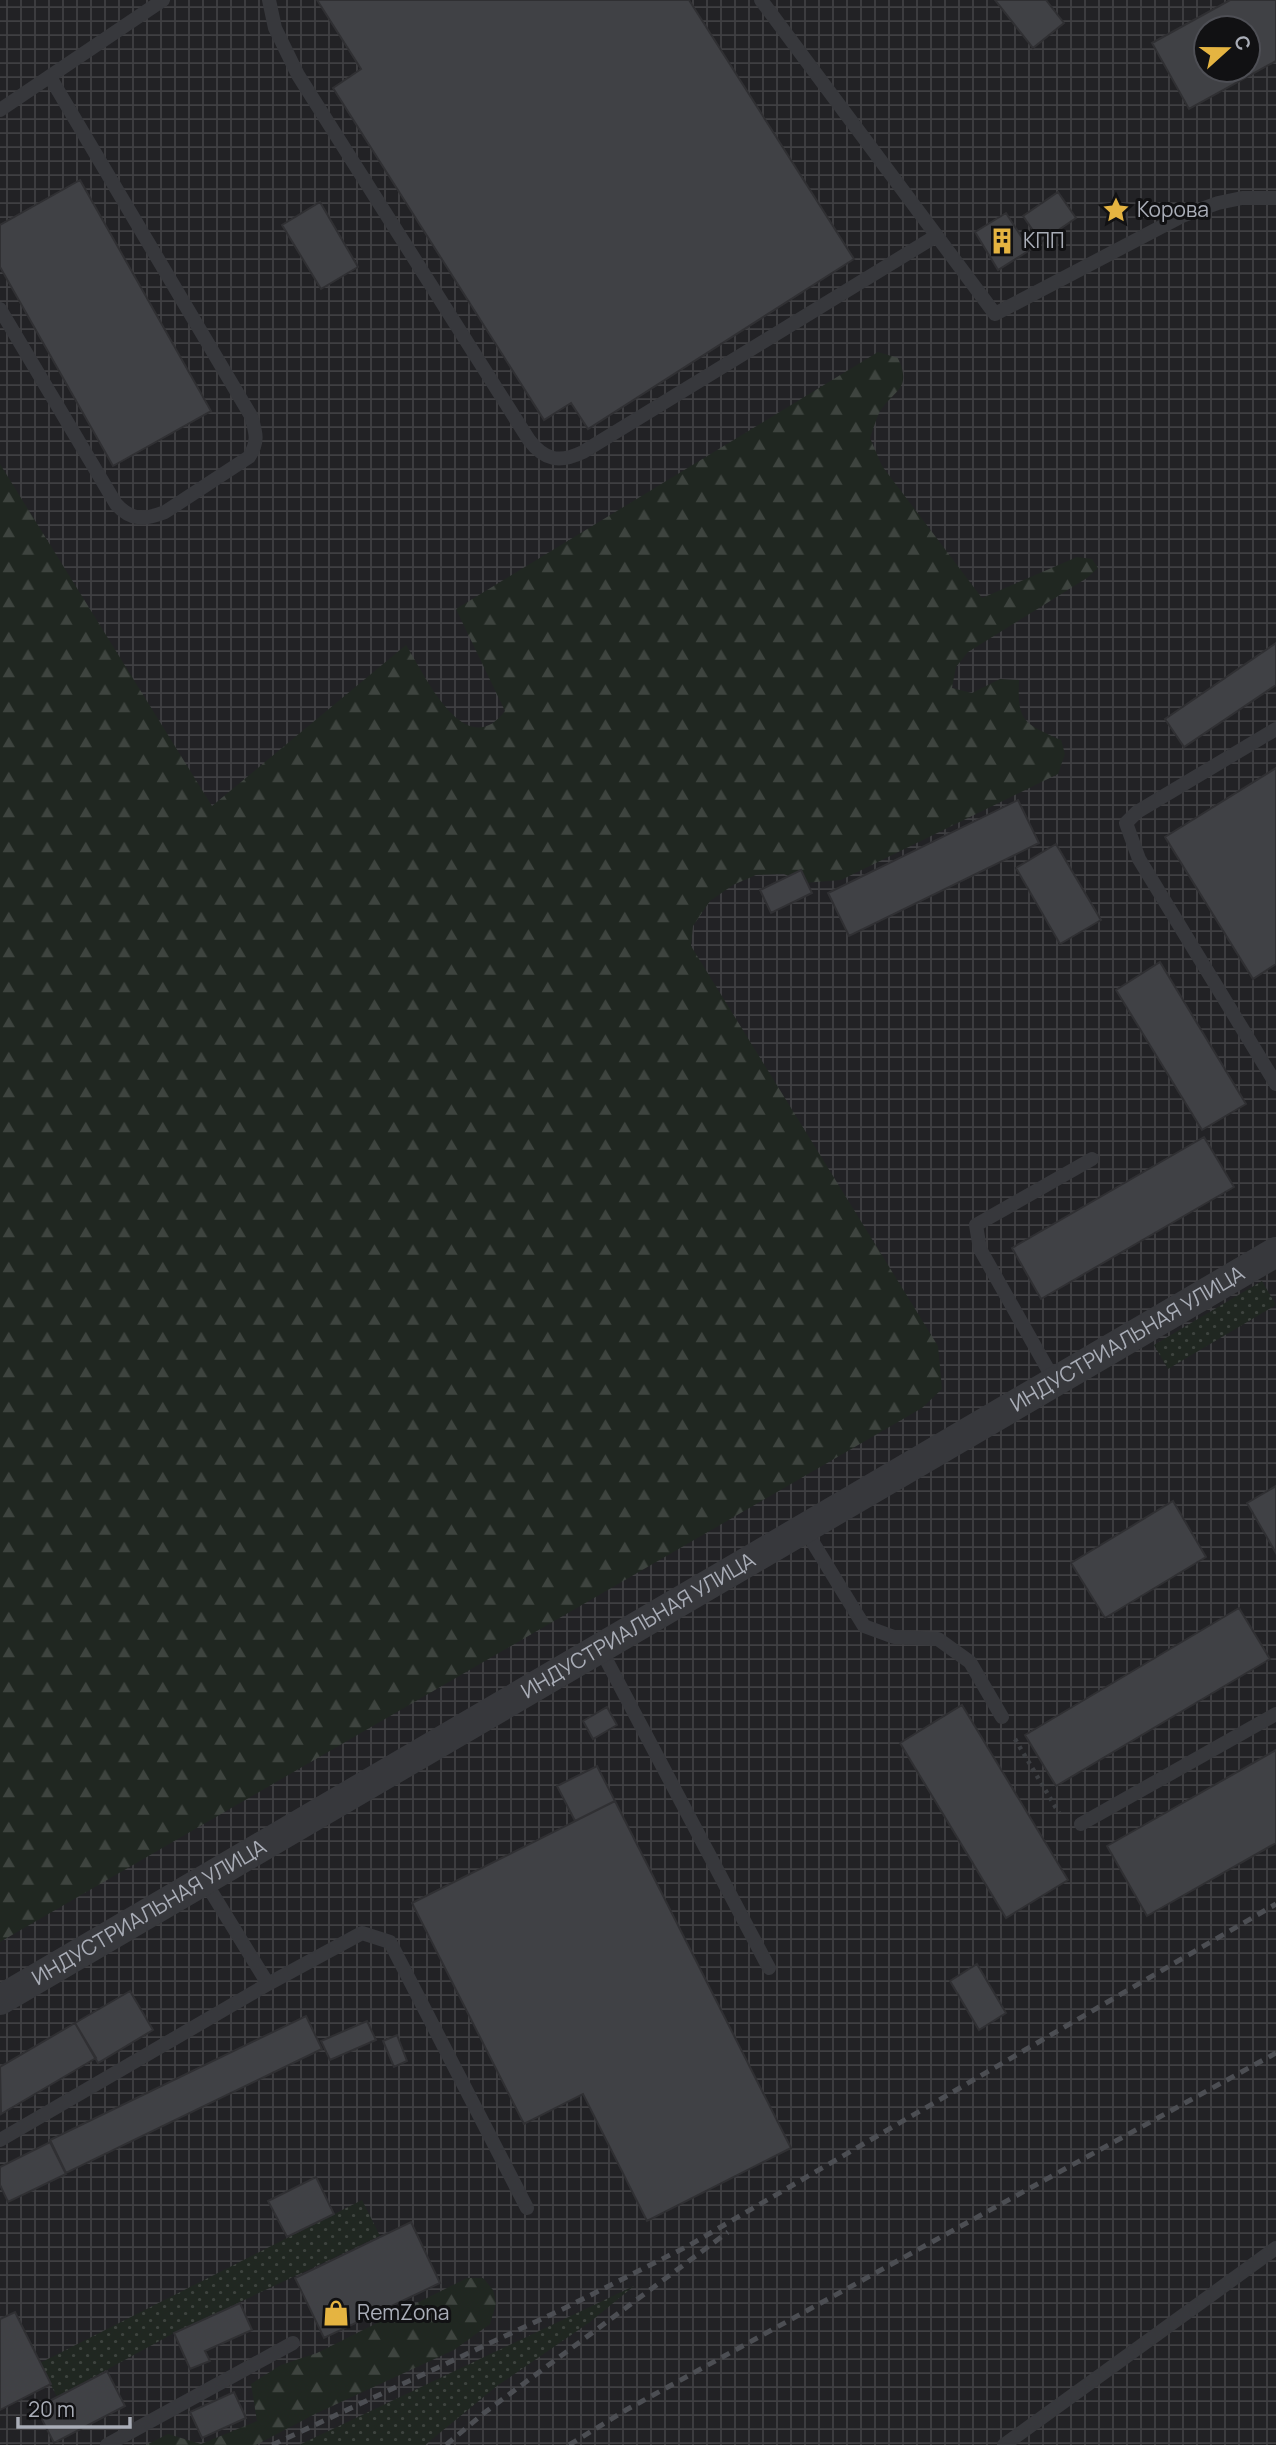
<svg xmlns="http://www.w3.org/2000/svg" width="1276" height="2445" font-family="Manrope,sans-serif">
  <style>
    .industrial { fill: url(#industrial-grid); fill-rule: evenodd }
    .grass { fill: url(#grass-dots) }
    .forest { fill: url(#forest-firs) }
    .building { fill: #404145; stroke: #303033; stroke-width: 2; fill-rule: evenodd }
    .lines { fill: none; stroke-linecap: round; stroke-linejoin: round }
    .path { stroke: #3d3f43; stroke-width: 4.5; stroke-dasharray: 3.5 5; stroke-linecap: butt }
    .lane { stroke: #37383c; stroke-width: 14 }
    .street { stroke: #37383c; stroke-width: 30 }
    .rail { stroke: #4c4e53; stroke-width: 5; stroke-dasharray: 9 7; stroke-linecap: butt }
    .labels { text-anchor: middle; stroke-width: 6; stroke-linejoin: round; paint-order: stroke }
    .poi-label { font-size: 21px; fill: #a9adb7; stroke: #111113; text-anchor: start }
    .street-label { font-size: 21px; fill: #a9adb7; stroke: #111113 }
  </style>
  <defs>
    <pattern id="industrial-grid" width="8" height="8" patternUnits="userSpaceOnUse" patternTransform="scale(1.75)"><rect width="8" height="8" fill="#222225"/><path d="M0 4h8M4 0v8" fill="none" stroke="#3f3f42"/></pattern>
    <pattern id="grass-dots" width="8" height="8" patternUnits="userSpaceOnUse" patternTransform="scale(1.75)"><rect width="8" height="8" fill="#202721"/><path d="M2 2h.1M6 6h.1" fill="none" stroke="#3e443f" stroke-width="1.8" stroke-linecap="round"/></pattern>
    <pattern id="forest-firs" width="22" height="20" patternUnits="userSpaceOnUse" patternTransform="scale(1.75)"><rect width="22" height="20" fill="#202721"/><path d="M5 1l3.5 6h-7zM16 11l3.5 6h-7z" fill="#3e443f"/></pattern>
  </defs>
  <rect width="100%" height="100%" fill="#161618"/>
  <path class="industrial" d="M 0,0 L 1276,0 L 1276,2445 L 0,2445 ZM 1206,28 L 1248,28 L 1248,70 L 1206,70 Z"/>
  <path class="grass" d="M 1262,1281 L 1276,1305 L 1168,1369 L 1154,1345 Z
    M 362,2200 L 380,2236 L 174,2333 L 57,2397 L 40,2363 Z
    M 634,2286 L 590,2322 L 497,2386 L 425,2445 L 299,2445 Z"/>
  <path class="forest" d="M 878,352 L 898,358 C 912,389 895,389 880,411 C 876,419 873,430 870,438 L 882,466 L 982,598 L 1077,557 L 1092,559 L 1098,568 L 1087,578 L 968,652 L 956,667 L 952,688 L 972,693 L 1000,679 L 1019,680 C 1017,722 1024,723 1061,740 L 1065,754 L 1058,774 L 841,880 L 804,883 L 784,874 L 756,875 L 733,885 L 710,901 L 693,926 L 691,946 L 938,1346 L 942,1389 L 922,1408 L 0,1942 L 0,464 L 212,806 L 406,645 C 425,675 465,764 505,711 L 456,609 Z
    M 467,2278 L 483,2278 L 493,2290 L 496,2304 L 490,2324 L 454,2350 L 315,2414 L 256,2445 L 146,2445 L 168,2434 L 201,2444 L 257,2421 L 251,2384 L 281,2365 L 317,2353 Z"/>
  <path class="building" d="M 317,0 L 689,0 L 854,259 L 588,429 L 571,403 L 544,420 L 333,88 L 361,69 Z
    M 995,0 L 1046,0 L 1064,23 L 1033,48 Z
    M 1230,0 L 1276,0 L 1276,61 L 1189,109 L 1152,43 ZM 1206,28 L 1248,28 L 1248,70 L 1206,70 Z
    M 80,180 L 211,411 L 113,466 L 0,267 L 0,225 Z
    M 1058,192 L 1076,218 L 1041,242 L 1023,216 Z
    M 320,202 L 358,267 L 321,289 L 282,225 Z
    M 1006,213 L 1030,250 L 998,270 L 975,232 Z
    M 1276,643 L 1276,685 L 1184,747 L 1165,719 Z
    M 1276,768 L 1276,964 L 1253,979 L 1165,837 Z
    M 1018,800 L 1039,843 L 849,936 L 828,893 Z
    M 1056,844 L 1101,920 L 1060,944 L 1016,868 Z
    M 801,870 L 812,893 L 771,913 L 760,890 Z
    M 1160,962 L 1246,1104 L 1202,1130 L 1116,990 Z
    M 1204,1137 L 1234,1187 L 1041,1299 L 1012,1248 Z
    M 1276,1486 L 1276,1553 L 1247,1503 Z
    M 1173,1501 L 1206,1557 L 1105,1618 L 1071,1563 Z
    M 1239,1608 L 1270,1659 L 1056,1786 L 1025,1735 Z
    M 962,1705 L 1068,1880 L 1006,1918 L 900,1743 Z
    M 607,1707 L 617,1725 L 593,1739 L 583,1721 Z
    M 1276,1750 L 1276,1843 L 1147,1916 L 1107,1846 Z
    M 597,1766 L 615,1801 L 575,1821 L 557,1786 Z
    M 615,1801 L 791,2148 L 647,2221 L 583,2094 L 524,2124 L 412,1903 Z
    M 977,1964 L 1006,2013 L 979,2030 L 950,1981 Z
    M 130,1991 L 153,2030 L 98,2063 L 75,2023 Z
    M 306,2016 L 322,2049 L 66,2173 L 50,2140 Z
    M 367,2021 L 376,2040 L 330,2060 L 321,2041 Z
    M 75,2023 L 96,2058 L 1,2114 L 0,2067 Z
    M 397,2035 L 407,2061 L 394,2067 L 383,2041 Z
    M 50,2142 L 66,2174 L 8,2202 L 0,2185 L 0,2167 Z
    M 316,2177 L 334,2214 L 287,2237 L 268,2201 Z
    M 411,2222 L 440,2283 L 324,2338 L 295,2278 Z
    M 240,2303 L 252,2330 L 205,2351 L 210,2361 L 190,2369 L 174,2333 Z
    M 15,2312 L 51,2384 L 0,2410 L 0,2319 Z
    M 107,2371 L 125,2406 L 54,2443 L 36,2408 Z
    M 234,2392 L 246,2418 L 202,2438 L 190,2412 Z"/>
  <g class="lines">
    <path class="path" d="M 1015,1739 L 1059,1813"/>
    <path class="lane" d="M 269,0 L 275,28 L 298,75 L 529,440 C 545,461 560,463 583,452 L 936,236
      M 761,0 L 995,314 L 1182,216 L 1218,203 L 1242,198 L 1276,198
      M 0,110 L 163,0
      M 0,309 L 116,504 C 131,521 145,520 165,512 L 249,457 C 259,441 256,433 251,416 L 50,77
      M 1276,729 L 1137,812 L 1126,823 L 1139,859 L 1276,1084
      M 1055,1382 L 980,1249 L 976,1225 L 1092,1159
      M 804,1528 L 864,1626 L 894,1637 L 938,1639 L 970,1662 L 1002,1717
      M 600,1648 L 769,1968
      M 1081,1824 L 1276,1714
      M 204,1880 L 268,1984
      M 0,2140 L 268,1984 L 362,1933 L 390,1942 L 527,2208
      M 107,2445 L 293,2343
      M 1004,2445 L 1276,2248"/>
    <path class="street" id="s1" d="M 0,2000 L 1276,1252"/>
    <path class="rail" d="M 272,2445 L 565,2308 L 688,2246 L 1276,1904
      M 446,2445 L 484,2413 L 728,2232
      M 569,2445 L 626,2410 L 1276,2053"/>
  </g>
  <defs>
    <g id="sight-bare" transform="scale(2.1)"><path d="M0-6L1.8-2.2L6-1.7L2.9 1.2L3.7 5.4L0 3.3L-3.7 5.4L-2.9 1.2L-6-1.7L-1.8-2.2Z" fill="#e5b441" stroke="#111113" stroke-width="2.5" paint-order="stroke"/></g>
    <g id="building-bare" transform="scale(2.1)"><path d="M-4-6H4V6H1V3H-1V6H-4ZM-2.5-4.3h1.7v1.8h-1.7ZM.8-4.3h1.7v1.8H.8ZM-2.5-1h1.7V.8h-1.7ZM.8-1h1.7V.8H.8Z" fill="#e5b441" stroke="#111113" stroke-width="2.5" paint-order="stroke"/></g>
    <g id="shop-bare" transform="scale(2.1)"><path d="M-5-2.5h2.3a2.7 3.5 0 0 1 5.4 0H5L5.5 6h-11ZM-1.5-2.5h3a1.5 2.3 0 0 0-3 0Z" fill="#e5b441" stroke="#111113" stroke-width="2.5" paint-order="stroke"/></g>
  </defs>
  <g fill-rule="evenodd">
    <use href="#sight-bare" x="1116" y="210"/>
    <use href="#building-bare" x="1002" y="241"/>
    <use href="#shop-bare" x="336" y="2313"/>
  </g>
  <g class="labels">
    <g class="poi-label">
      <text x="1137" y="217">Корова</text>
      <text x="1023" y="248">КПП</text>
      <text x="357" y="2320">RemZona</text>
    </g>
    <g class="street-label">
      <text dy="7" stroke="none"><textPath href="#s1" startOffset="1307">ИНДУСТРИАЛЬНАЯ УЛИЦА</textPath></text>
      <text dy="7" stroke="none"><textPath href="#s1" startOffset="740">ИНДУСТРИАЛЬНАЯ УЛИЦА</textPath></text>
      <text dy="7" stroke="none"><textPath href="#s1" startOffset="173">ИНДУСТРИАЛЬНАЯ УЛИЦА</textPath></text>
    </g>
  </g>
  <g transform="translate(1227 49) rotate(69)"><circle r="33" fill="#111113" stroke="#4e4f55" stroke-width="2"/>
  <path d="M0-5L12 26L0 18L-12 26Z" fill="#e5b441"/>
  <text y="-10" font-size="19" font-weight="bold" text-anchor="middle" fill="#a9adb7">С</text>
  </g>
  <path d="M18 2417v10h112v-10" fill="none" stroke="#a9adb7" stroke-width="3.5"/>
  <text x="28" y="2417" font-size="21" fill="#a9adb7" stroke="#111113" stroke-width="5" paint-order="stroke">20 m</text>
</svg>
